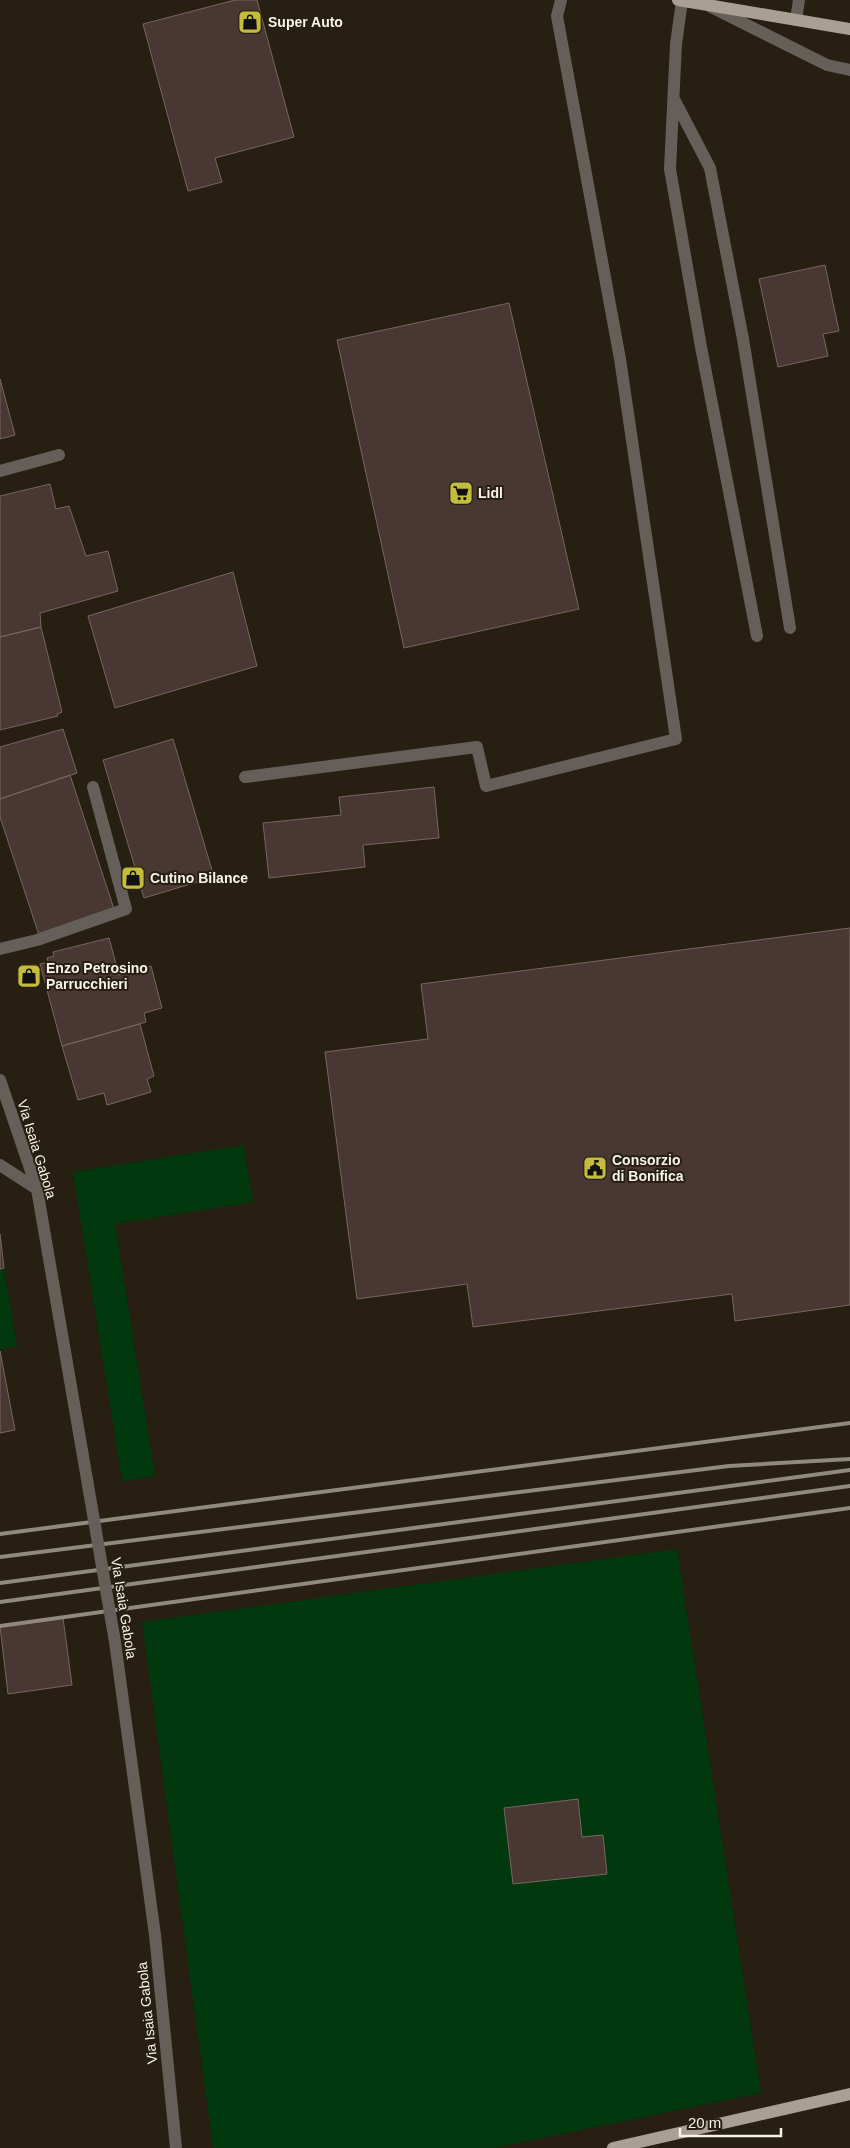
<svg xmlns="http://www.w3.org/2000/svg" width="850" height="2148" font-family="Helvetica,sans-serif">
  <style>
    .green { fill: #02380e }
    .building { fill: #483732; stroke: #786660 }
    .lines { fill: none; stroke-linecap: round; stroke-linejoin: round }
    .minor { stroke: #646059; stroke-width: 12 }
    .major { stroke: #a99f92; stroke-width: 12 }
    .rail { stroke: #8f897e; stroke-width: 4 }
    .minor-bridge { stroke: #646059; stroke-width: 12 }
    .labels { text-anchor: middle; stroke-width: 4; stroke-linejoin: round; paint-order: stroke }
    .poi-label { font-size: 14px; font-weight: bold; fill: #f8f3ea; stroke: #261f12; text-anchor: start }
    .street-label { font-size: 14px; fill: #f8f3ea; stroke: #261f12 }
  </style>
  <rect width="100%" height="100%" fill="#261f12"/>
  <path class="green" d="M 243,1145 L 253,1202 L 115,1224 L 155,1476 L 122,1481 L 73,1172 Z
    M 4,1268 L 17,1346 L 0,1350 L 0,1269 Z
    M 677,1549 L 761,2093 L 493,2148 L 213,2148 L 142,1622 Z"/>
  <path class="building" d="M 235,0 L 257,0 L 294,137 L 215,158 L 222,182 L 188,191 L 143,24 Z
    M 825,265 L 839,331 L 823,334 L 828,356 L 778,367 L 759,279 Z
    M 509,303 L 579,609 L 404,648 L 337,340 Z
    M 0,379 L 15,435 L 0,439 Z
    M 50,484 L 56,509 L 69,506 L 86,556 L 108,551 L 118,591 L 40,613 L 41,627 L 0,637 L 0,496 Z
    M 233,572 L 257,666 L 115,708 L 88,616 Z
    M 41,627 L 62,712 L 57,714 L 58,716 L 0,730 L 0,637 Z
    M 63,729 L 77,773 L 0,799 L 0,747 Z
    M 173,739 L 214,877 L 144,898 L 103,760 Z
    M 70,775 L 114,909 L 39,935 L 0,817 L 0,799 Z
    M 434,787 L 439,838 L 363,845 L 365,867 L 269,878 L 263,823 L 341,815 L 339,797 Z
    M 850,928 L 850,1305 L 735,1321 L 732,1294 L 473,1327 L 467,1284 L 357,1299 L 325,1052 L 428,1039 L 421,984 Z
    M 109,938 L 119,975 L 151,966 L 162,1008 L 144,1013 L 146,1022 L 62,1046 L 40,964 L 48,962 L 47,958 L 54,956 L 53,952 Z
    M 140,1024 L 154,1076 L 147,1079 L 151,1092 L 107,1105 L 104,1093 L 78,1100 L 62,1046 Z
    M 0,1234 L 4,1268 L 0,1269 Z
    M 0,1351 L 15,1430 L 0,1433 Z
    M 63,1618 L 72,1685 L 8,1694 L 0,1626 Z
    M 578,1799 L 582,1837 L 603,1835 L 607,1874 L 513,1884 L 504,1808 Z"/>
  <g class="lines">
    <path class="minor" d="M 682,1 L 676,44 L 670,169 L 701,347 L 757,636
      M 711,7 L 827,65 L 850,70
      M 796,20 L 799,0
      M 674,99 L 710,168 L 743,339 L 790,628
      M 0,471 L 59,455
      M 245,777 L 477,747 L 486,786 L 676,739 L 620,359 L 557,16 L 561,0
      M 0,949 L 37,940 L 126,909 L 93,787
      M 0,1080 L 37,1189
      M 0,1165 L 37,1189
      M 155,1935 L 176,2148"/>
    <path class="major" d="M 678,0 L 850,29
      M 613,2148 L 850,2094"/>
    <path class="rail" d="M 0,1534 L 850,1423
      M 0,1557 L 729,1466 L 850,1459
      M 0,1583 L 850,1470
      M 0,1602 L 850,1486
      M 0,1626 L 850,1508"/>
    <path class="minor-bridge" d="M 37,1189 L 115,1642 L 155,1935"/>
  </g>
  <defs>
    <g id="shop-square" transform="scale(1.25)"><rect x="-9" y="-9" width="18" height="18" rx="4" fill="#c4bc3d" stroke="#261f12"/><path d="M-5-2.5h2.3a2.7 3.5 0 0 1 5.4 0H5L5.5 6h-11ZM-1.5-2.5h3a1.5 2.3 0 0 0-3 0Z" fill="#111"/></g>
    <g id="supermarket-square" transform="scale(1.25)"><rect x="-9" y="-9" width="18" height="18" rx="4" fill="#c4bc3d" stroke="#261f12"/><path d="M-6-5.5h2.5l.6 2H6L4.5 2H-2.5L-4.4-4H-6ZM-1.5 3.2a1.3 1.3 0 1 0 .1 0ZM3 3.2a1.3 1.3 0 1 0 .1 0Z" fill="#111"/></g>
    <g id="civic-square" transform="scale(1.25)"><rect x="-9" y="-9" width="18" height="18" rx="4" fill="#c4bc3d" stroke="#261f12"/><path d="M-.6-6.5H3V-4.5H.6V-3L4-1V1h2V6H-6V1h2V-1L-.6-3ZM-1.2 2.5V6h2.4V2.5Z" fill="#111"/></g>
  </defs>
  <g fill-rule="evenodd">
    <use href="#shop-square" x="250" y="22"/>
    <use href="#supermarket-square" x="461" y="493"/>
    <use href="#shop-square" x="133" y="878"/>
    <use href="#shop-square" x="29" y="976"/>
    <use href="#civic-square" x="595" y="1168"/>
  </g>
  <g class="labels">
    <g class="poi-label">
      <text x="268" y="27">Super Auto</text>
      <text x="478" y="498">Lidl</text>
      <text x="150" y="883">Cutino Bilance</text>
      <text x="46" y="973">Enzo Petrosino<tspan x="46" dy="16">Parrucchieri</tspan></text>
      <text x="612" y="1165">Consorzio<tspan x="612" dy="16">di Bonifica</tspan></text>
    </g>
    <g class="street-label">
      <text transform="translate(37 1149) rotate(73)" y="5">Via Isaia Gabola</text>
      <text transform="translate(124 1608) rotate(81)" y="5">Via Isaia Gabola</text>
      <text transform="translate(147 2013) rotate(-96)" y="5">Via Isaia Gabola</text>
    </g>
  </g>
  <path d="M680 2128v8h101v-8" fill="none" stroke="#f8f3ea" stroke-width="2.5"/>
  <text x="688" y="2128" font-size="15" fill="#f8f3ea" stroke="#261f12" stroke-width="4" paint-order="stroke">20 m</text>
</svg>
